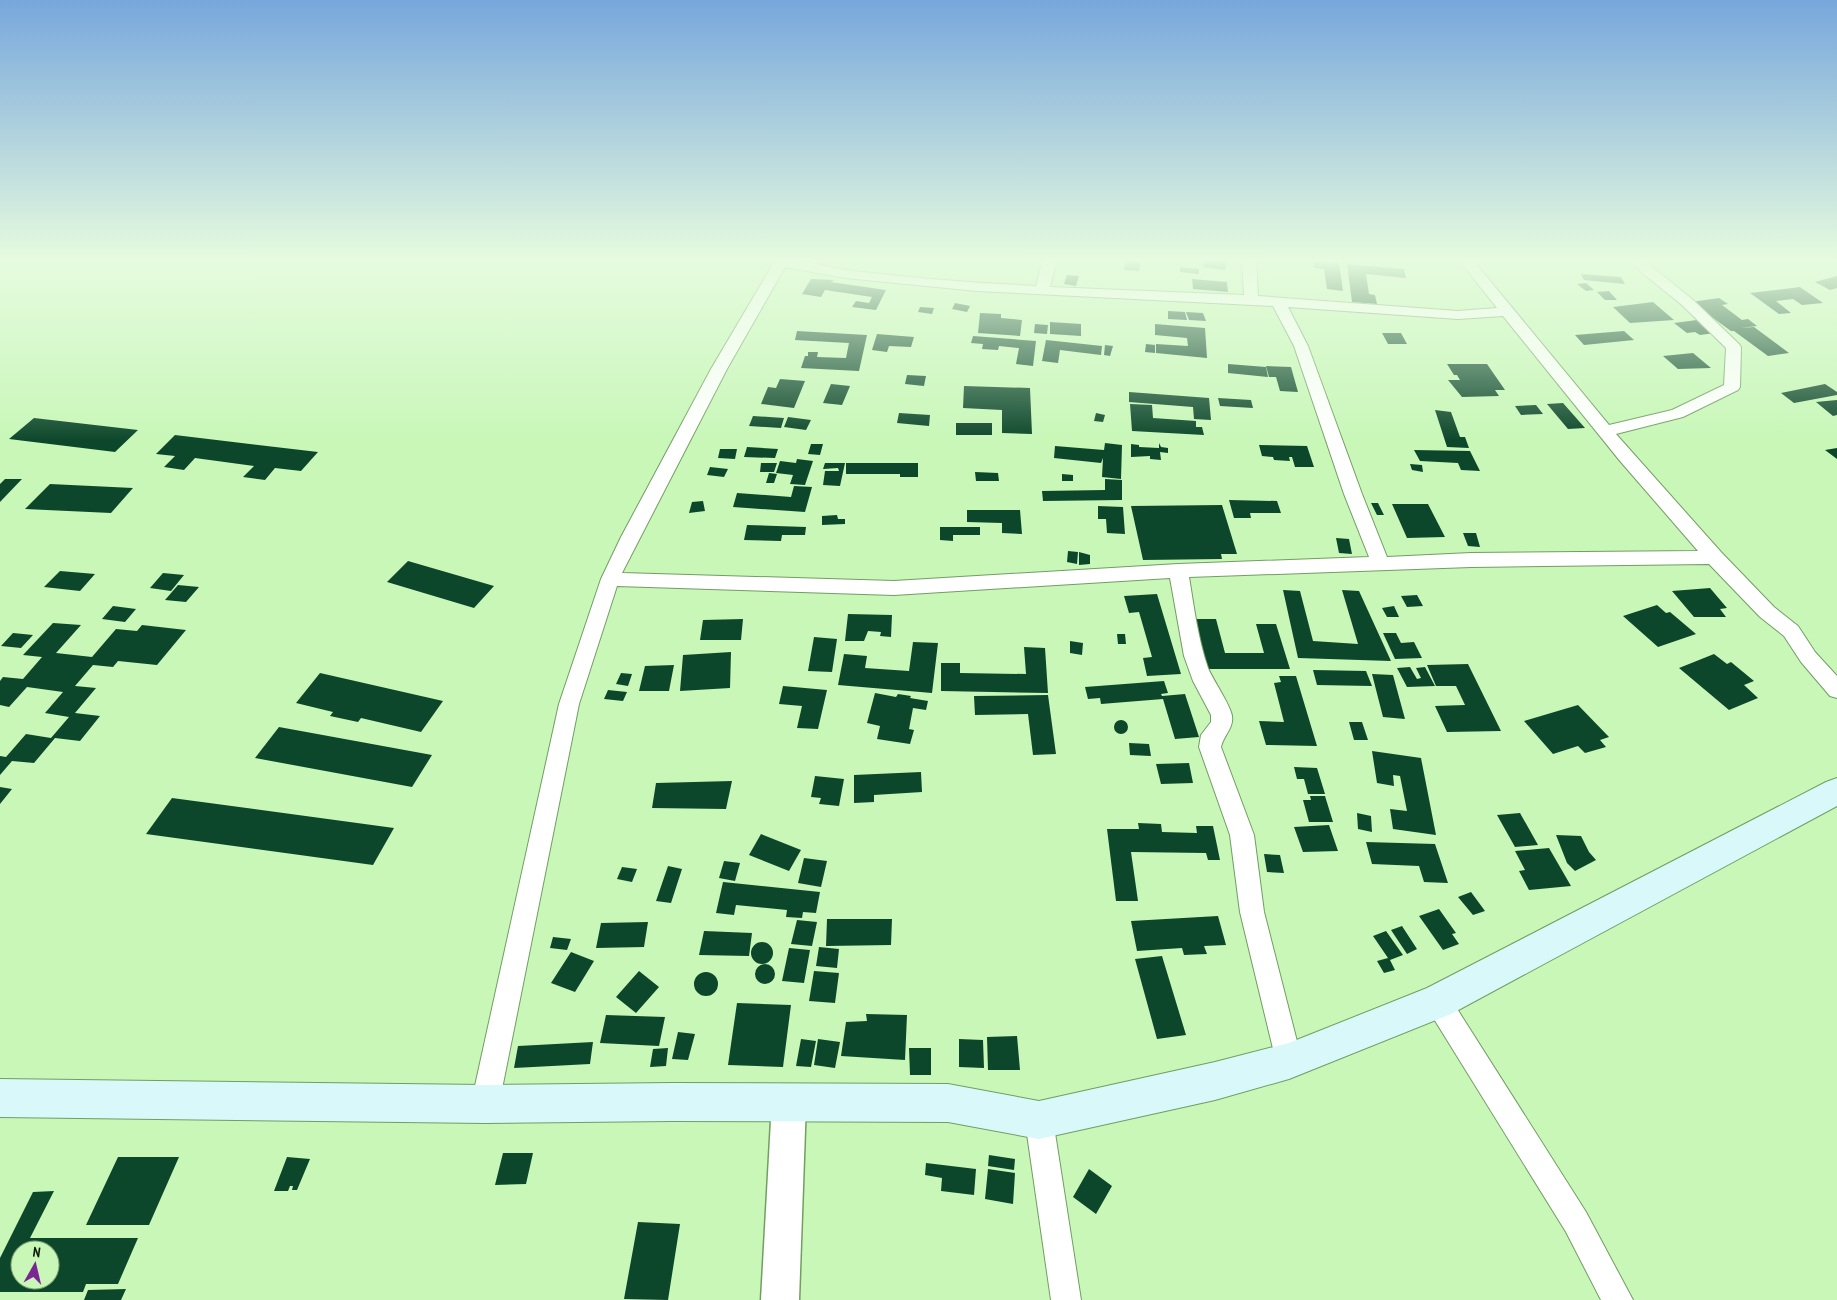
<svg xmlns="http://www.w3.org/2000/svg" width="1837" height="1300" font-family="'PT Sans Narrow',sans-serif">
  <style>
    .building { fill: #0d472b; fill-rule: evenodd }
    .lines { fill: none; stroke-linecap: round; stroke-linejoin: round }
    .minor-casing { stroke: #729d63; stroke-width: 2 }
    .tertiary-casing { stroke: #729d63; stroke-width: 3 }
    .secondary-casing { stroke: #729d63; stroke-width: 2 }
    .minor { fill: #fff; fill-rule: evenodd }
    .tertiary { fill: #fff; fill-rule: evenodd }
    .secondary { fill: #d8f8f9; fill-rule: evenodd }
  </style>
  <rect width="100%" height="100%" fill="#c8f7b8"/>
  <path class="building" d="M 1126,259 L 1141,259 L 1139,271 L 1124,270 Z
    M 1195,259 L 1227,259 L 1225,270 L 1203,267 L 1204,261 Z
    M 1313,261 L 1339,263 L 1343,291 L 1327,289 L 1324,269 L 1314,268 Z
    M 1347,264 L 1404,269 L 1406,278 L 1366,274 L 1369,294 L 1375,295 L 1377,304 L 1352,302 Z
    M 1180,267 L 1199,269 L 1199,274 L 1180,272 Z
    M 1581,274 L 1621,277 L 1625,284 L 1584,280 Z
    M 1067,275 L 1079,276 L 1076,286 L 1064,284 Z
    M 1837,276 L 1837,288 L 1830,290 L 1815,282 Z
    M 811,279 L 834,280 L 831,282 L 886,290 L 876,310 L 852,307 L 856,301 L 869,303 L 872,297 L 825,290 L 821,297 L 802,294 Z
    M 1192,279 L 1227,282 L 1228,292 L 1193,289 Z
    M 1586,283 L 1594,290 L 1586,291 L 1577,284 Z
    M 1800,287 L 1823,303 L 1802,305 L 1793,299 L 1776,301 L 1791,313 L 1779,314 L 1750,293 Z
    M 1609,291 L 1617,300 L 1605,300 L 1597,292 Z
    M 1719,298 L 1728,304 L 1722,305 L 1742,320 L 1748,319 L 1757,326 L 1740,328 L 1754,327 L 1789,353 L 1768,356 L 1734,331 L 1731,331 L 1691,302 Z
    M 1653,302 L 1674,320 L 1630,323 L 1613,307 Z
    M 955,303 L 970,306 L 967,312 L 952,309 Z
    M 920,307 L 934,308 L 932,314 L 918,312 Z
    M 1168,311 L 1185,312 L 1187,320 L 1168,319 Z
    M 1186,312 L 1203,313 L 1206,321 L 1189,320 Z
    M 980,313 L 1001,314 L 1001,318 L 1022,320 L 1020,336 L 978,333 Z
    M 1697,320 L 1715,333 L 1700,335 L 1695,332 L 1687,333 L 1674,323 Z
    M 1050,322 L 1081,324 L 1081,336 L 1050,334 Z
    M 1035,324 L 1048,325 L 1047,334 L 1034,333 Z
    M 1155,324 L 1205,328 L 1207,358 L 1156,353 L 1156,344 L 1188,346 L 1187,338 L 1155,335 Z
    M 797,331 L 867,335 L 859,371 L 801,368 L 805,356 L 808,356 L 808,352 L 818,352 L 817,357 L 846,358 L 849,343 L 795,340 Z
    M 1624,331 L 1634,340 L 1584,345 L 1575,335 Z
    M 1382,333 L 1401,333 L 1407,344 L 1388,344 Z
    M 877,334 L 914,337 L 911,347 L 889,346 L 887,352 L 872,350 Z
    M 973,336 L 1036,341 L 1033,366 L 1016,364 L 1019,348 L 999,346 L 998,350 L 982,349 L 983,344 L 971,343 Z
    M 1046,340 L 1102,346 L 1101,355 L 1060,350 L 1058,363 L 1042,361 Z
    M 1146,344 L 1155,345 L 1155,353 L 1145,352 Z
    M 1105,345 L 1113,346 L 1110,356 L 1104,355 Z
    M 1693,353 L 1711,368 L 1678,369 L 1663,356 Z
    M 1228,364 L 1266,367 L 1268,377 L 1228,373 Z
    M 1447,364 L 1487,364 L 1505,390 L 1495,390 L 1499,396 L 1462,397 L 1448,380 L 1460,380 L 1457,375 L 1454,375 Z
    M 1266,366 L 1291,367 L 1298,392 L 1280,391 L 1276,377 L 1269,377 Z
    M 907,375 L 926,376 L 924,386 L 905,384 Z
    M 780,379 L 805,381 L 794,408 L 761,404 L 768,387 L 776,388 Z
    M 831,384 L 850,386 L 842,405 L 823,403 Z
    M 1825,384 L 1837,392 L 1837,395 L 1794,403 L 1781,393 Z
    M 964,386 L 1030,388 L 1032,434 L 1002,433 L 1002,410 L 963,408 Z
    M 1129,392 L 1209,398 L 1211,420 L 1194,419 L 1193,407 L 1129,402 Z
    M 1218,398 L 1251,400 L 1253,408 L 1220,406 Z
    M 1837,400 L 1837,415 L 1833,416 L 1816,402 Z
    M 1563,403 L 1585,428 L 1568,429 L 1547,404 Z
    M 1130,404 L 1152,405 L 1153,418 L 1196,421 L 1196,427 L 1202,427 L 1204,435 L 1132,431 Z
    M 1536,405 L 1543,414 L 1521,415 L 1515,406 Z
    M 1435,410 L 1451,412 L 1460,437 L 1465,437 L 1469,448 L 1447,447 Z
    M 899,413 L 930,415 L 929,426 L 897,423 Z
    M 1096,413 L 1105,415 L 1103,422 L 1094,421 Z
    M 753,416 L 784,418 L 781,428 L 749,426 Z
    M 788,417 L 811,420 L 806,430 L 784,427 Z
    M 34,418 L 138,430 L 115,452 L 9,439 Z
    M 956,423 L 992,423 L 992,435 L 956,435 Z
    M 175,435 L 318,452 L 301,471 L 275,468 L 265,480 L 243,477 L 254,466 L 195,458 L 184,470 L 164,467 L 175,456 L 156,454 Z
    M 1105,443 L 1122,445 L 1121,479 L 1102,477 L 1103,458 L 1101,463 L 1054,458 L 1055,446 L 1104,450 Z
    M 1159,443 L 1161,447 L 1168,448 L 1168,453 L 1160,452 L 1161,460 L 1150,459 L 1150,456 L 1131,457 L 1131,444 L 1139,445 L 1139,447 L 1159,448 Z
    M 811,444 L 823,444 L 820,455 L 808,454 Z
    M 1259,445 L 1307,446 L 1314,467 L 1295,467 L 1292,457 L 1289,457 L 1290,461 L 1274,460 L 1273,457 L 1262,456 Z
    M 747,447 L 778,449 L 775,458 L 744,457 Z
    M 1837,448 L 1837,459 L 1825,450 Z
    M 720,449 L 737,449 L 735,459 L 718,458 Z
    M 1414,450 L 1470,451 L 1480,471 L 1461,470 L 1458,463 L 1420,461 Z
    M 797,459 L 813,461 L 805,485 L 790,484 L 793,475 L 776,473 L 780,461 L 796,463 Z
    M 761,463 L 777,463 L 774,472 L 760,472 Z
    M 825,463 L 845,463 L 840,486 L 823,485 L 825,471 L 839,471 L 838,468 L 823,469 Z
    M 846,463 L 918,463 L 918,477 L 900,477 L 900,474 L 846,474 Z
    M 1410,464 L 1422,465 L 1423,472 L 1412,470 Z
    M 710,467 L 728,469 L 724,477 L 707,475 Z
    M 975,472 L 998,473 L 999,481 L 976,481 Z
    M 769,473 L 777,474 L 774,483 L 766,483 Z
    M 1062,474 L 1073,475 L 1073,481 L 1062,481 Z
    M 5,479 L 22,479 L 0,502 L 0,484 Z
    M 1105,479 L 1122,480 L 1122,500 L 1043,501 L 1042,491 L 1105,490 Z
    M 50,484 L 133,488 L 111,513 L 25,509 Z
    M 794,486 L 812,487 L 805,512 L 733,507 L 737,493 L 791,497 Z
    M 1229,500 L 1277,501 L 1281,513 L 1250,513 L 1251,518 L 1234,518 Z
    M 703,501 L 705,511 L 689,513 L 692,502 Z
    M 1371,503 L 1378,503 L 1384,515 L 1377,515 Z
    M 1392,504 L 1428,504 L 1445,537 L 1407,538 Z
    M 1222,505 L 1237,554 L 1221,554 L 1222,559 L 1143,560 L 1131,506 Z
    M 1098,506 L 1123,507 L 1125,534 L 1107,533 L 1106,519 L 1098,519 Z
    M 967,510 L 1020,510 L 1022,534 L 1002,533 L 1002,523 L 967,522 Z
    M 837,515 L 838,519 L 845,519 L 845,524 L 822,525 L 822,516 Z
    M 747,525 L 806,527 L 805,535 L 782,535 L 781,541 L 744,540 Z
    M 940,527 L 980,527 L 980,535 L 953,535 L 953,541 L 940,540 Z
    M 1463,533 L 1476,533 L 1480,547 L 1468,546 Z
    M 1336,538 L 1349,539 L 1352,554 L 1339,553 Z
    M 1068,551 L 1078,552 L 1077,564 L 1067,562 Z
    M 1079,552 L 1090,555 L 1090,564 L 1079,565 Z
    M 408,561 L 494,586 L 474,608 L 387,582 Z
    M 60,571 L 95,574 L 80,591 L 44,587 Z
    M 163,573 L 184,575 L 171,591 L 150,588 Z
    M 178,585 L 199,587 L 186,602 L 165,600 Z
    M 1710,588 L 1727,608 L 1720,609 L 1726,617 L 1694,617 L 1672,591 Z
    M 1283,590 L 1300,591 L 1313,641 L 1358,644 L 1342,590 L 1359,591 L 1391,661 L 1298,658 Z
    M 1157,594 L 1181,674 L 1147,676 L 1143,658 L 1152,657 L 1139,612 L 1129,613 L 1124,596 Z
    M 1417,595 L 1423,606 L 1407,607 L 1401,596 Z
    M 1657,605 L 1666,613 L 1670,612 L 1696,634 L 1658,647 L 1623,616 Z
    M 113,606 L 136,609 L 125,622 L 102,619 Z
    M 1394,606 L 1399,617 L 1387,617 L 1382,608 Z
    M 848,614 L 892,615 L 891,637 L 880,636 L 881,632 L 868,631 L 864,641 L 845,641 Z
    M 743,619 L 741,640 L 700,640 L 703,620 Z
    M 1194,619 L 1216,619 L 1225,653 L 1264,653 L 1256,624 L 1276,624 L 1290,669 L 1206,669 Z
    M 53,623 L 81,625 L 56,653 L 92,657 L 116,629 L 137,631 L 142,625 L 186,630 L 157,665 L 118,661 L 113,667 L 93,665 L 75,686 L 96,688 L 75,713 L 100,716 L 80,741 L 55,738 L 34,763 L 12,761 L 0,775 L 0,756 L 6,757 L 26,734 L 51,738 L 69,717 L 45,713 L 63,692 L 27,687 L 9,707 L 0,705 L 0,681 L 3,677 L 23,679 L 42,657 L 23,655 Z
    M 13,633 L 33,635 L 21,648 L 1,646 Z
    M 1383,633 L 1396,633 L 1401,643 L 1414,642 L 1422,658 L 1395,659 Z
    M 1117,634 L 1125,634 L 1126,644 L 1118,644 Z
    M 814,637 L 837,639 L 832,672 L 808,671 Z
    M 1070,641 L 1083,643 L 1082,655 L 1070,653 Z
    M 913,642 L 938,643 L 932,693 L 838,685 L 844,654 L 867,656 L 865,668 L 909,671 Z
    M 1024,647 L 1045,648 L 1048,693 L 941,691 L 941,663 L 960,663 L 960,673 L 1026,674 Z
    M 731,652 L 730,688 L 680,691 L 683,655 Z
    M 1714,654 L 1727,664 L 1731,662 L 1754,681 L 1744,685 L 1758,698 L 1729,710 L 1679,668 Z
    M 1468,664 L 1501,731 L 1447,732 L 1435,706 L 1465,705 L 1456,686 L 1436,686 L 1427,665 Z
    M 674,665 L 669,691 L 639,691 L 645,666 Z
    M 1410,667 L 1417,679 L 1421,678 L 1416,668 L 1425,667 L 1435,686 L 1407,687 L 1397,668 Z
    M 1313,670 L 1366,671 L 1372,686 L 1317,685 Z
    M 320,673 L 443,701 L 421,732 L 361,718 L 358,722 L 330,716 L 333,712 L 296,703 Z
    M 621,673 L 632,674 L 628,686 L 616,684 Z
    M 1372,674 L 1393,675 L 1405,719 L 1383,717 Z
    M 1279,676 L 1296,676 L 1317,746 L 1266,745 L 1259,721 L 1284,722 L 1274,683 L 1281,682 Z
    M 1164,681 L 1168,693 L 1161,694 L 1162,696 L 1185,694 L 1199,737 L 1175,739 L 1163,699 L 1101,704 L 1100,698 L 1088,699 L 1085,687 Z
    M 783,686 L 827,690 L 818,729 L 797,728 L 802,706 L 779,704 Z
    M 608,690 L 627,692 L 623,701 L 604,699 Z
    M 875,693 L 896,697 L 898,694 L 911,696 L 910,698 L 928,701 L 926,710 L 913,708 L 909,729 L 914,730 L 910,744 L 877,739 L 880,726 L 867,723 Z
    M 1048,695 L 1056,754 L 1033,755 L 1028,714 L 975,715 L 974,696 Z
    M 1578,705 L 1609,737 L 1600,740 L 1606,747 L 1585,753 L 1578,746 L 1553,754 L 1524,721 Z
    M1114 727a7 7 0 1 1 14 0a7 7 0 1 1-14 0Z
    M 1349,722 L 1362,722 L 1368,740 L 1354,740 Z
    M 279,727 L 432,755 L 412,787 L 255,758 Z
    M 1129,743 L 1149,744 L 1151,756 L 1130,755 Z
    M 1372,751 L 1421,758 L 1436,835 L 1393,829 L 1390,809 L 1407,811 L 1400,776 L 1393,775 L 1394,786 L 1377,783 Z
    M 1189,763 L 1193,783 L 1161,784 L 1156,764 Z
    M 1294,767 L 1317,768 L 1325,794 L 1308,794 L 1304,779 L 1297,779 Z
    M 921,772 L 922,792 L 874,795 L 874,802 L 854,803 L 854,775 Z
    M 815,776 L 844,779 L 839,806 L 819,804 L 821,798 L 811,797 Z
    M 732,781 L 726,809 L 652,808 L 656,783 Z
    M 0,787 L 12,789 L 0,804 Z
    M 1310,796 L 1325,796 L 1333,822 L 1309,822 L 1303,800 L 1311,800 Z
    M 172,798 L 394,828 L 373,865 L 146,834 Z
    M 1357,813 L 1371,816 L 1372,832 L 1358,829 Z
    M 1520,813 L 1538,845 L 1515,847 L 1497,815 Z
    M 1138,823 L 1161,824 L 1162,832 L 1197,833 L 1196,826 L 1213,826 L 1220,860 L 1208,860 L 1206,853 L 1131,852 L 1138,901 L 1116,901 L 1107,829 L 1139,829 Z
    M 1329,825 L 1338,851 L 1303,852 L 1294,827 Z
    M 761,834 L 801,850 L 789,871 L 749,855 Z
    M 1556,835 L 1581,836 L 1589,852 L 1596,860 L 1575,871 L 1567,863 Z
    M 1366,842 L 1435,844 L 1448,883 L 1424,882 L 1419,866 L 1372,864 Z
    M 1549,848 L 1571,886 L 1529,890 L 1519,871 L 1525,870 L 1515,851 Z
    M 1264,854 L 1280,855 L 1284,873 L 1267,872 Z
    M 804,858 L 827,861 L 821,887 L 798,883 Z
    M 724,861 L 740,863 L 735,881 L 719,878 Z
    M 668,866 L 682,869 L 671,903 L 656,901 Z
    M 622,867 L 637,869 L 632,882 L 617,879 Z
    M 723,882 L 820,892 L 816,913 L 803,912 L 802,918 L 786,917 L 787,910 L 736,905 L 734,915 L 716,913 Z
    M 1471,892 L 1485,911 L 1473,915 L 1458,897 Z
    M 1439,909 L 1456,933 L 1452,934 L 1459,944 L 1443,950 L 1419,916 Z
    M 1218,916 L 1226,945 L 1204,946 L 1207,954 L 1184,955 L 1182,948 L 1137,951 L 1131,921 Z
    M 827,919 L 892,919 L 891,945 L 826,946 Z
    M 797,920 L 817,922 L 812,946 L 791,944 Z
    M 648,922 L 644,947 L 596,948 L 601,923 Z
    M 1402,926 L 1417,949 L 1407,954 L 1391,930 Z
    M 704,931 L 752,933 L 749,956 L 699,955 Z
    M 1386,931 L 1403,955 L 1390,960 L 1395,970 L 1384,973 L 1377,961 L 1388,958 L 1373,936 Z
    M 553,937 L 571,939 L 567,950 L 550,948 Z
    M751 953a11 11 0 1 1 22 0a11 11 0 1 1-22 0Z
    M 819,947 L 839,949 L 837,968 L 816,966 Z
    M 789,948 L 810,950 L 804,983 L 782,981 Z
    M 571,952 L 594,961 L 575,992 L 551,983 Z
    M 1162,956 L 1186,1035 L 1157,1039 L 1135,959 Z
    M755 974a10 10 0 1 1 20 0a10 10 0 1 1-20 0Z
    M 639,971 L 659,987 L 636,1013 L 616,997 Z
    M 814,971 L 839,973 L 835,1003 L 809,1001 Z
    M694 984a12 12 0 1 1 24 0a12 12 0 1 1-24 0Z
    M 737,1003 L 791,1005 L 783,1067 L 728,1065 Z
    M 866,1014 L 907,1015 L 905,1060 L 841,1056 L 846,1022 L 867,1021 Z
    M 606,1015 L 665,1017 L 659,1046 L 600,1043 Z
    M 678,1032 L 695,1034 L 688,1060 L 672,1059 Z
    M 1017,1036 L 1020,1070 L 988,1070 L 987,1037 Z
    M 801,1039 L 816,1041 L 811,1067 L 796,1066 Z
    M 818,1039 L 840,1042 L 835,1068 L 814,1065 Z
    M 959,1039 L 983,1040 L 984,1068 L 959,1067 Z
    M 593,1042 L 590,1064 L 514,1068 L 518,1046 Z
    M 668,1048 L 666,1066 L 650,1067 L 653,1049 Z
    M 909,1048 L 931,1048 L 931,1075 L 910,1075 Z
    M 503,1153 L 533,1153 L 526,1184 L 495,1185 Z
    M 989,1155 L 1015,1159 L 1014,1170 L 988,1166 Z
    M 118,1157 L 179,1157 L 149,1225 L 86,1225 Z
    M 287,1157 L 310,1159 L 297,1190 L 292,1190 L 293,1186 L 290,1186 L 288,1191 L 274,1191 Z
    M 926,1163 L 976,1169 L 974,1195 L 941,1191 L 942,1178 L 925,1175 Z
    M 988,1169 L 1015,1173 L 1013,1204 L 985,1199 Z
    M 1089,1169 L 1112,1186 L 1096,1214 L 1073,1197 Z
    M 54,1191 L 30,1238 L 138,1238 L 118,1284 L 86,1284 L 83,1292 L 0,1292 L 0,1258 L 33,1192 ZM 20,1250 L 50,1250 L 50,1280 L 20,1280 Z
    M 638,1222 L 680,1224 L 668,1300 L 624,1299 Z
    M 126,1289 L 121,1300 L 84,1300 L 88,1290 Z"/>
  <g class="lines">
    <g class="minor-casing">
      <path id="minor" d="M 776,259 C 798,257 823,267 846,270 C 909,278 973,283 1036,286 L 1043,259 L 1057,259 L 1050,287 L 1244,295 L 1242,259 L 1256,259 L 1258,296 L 1458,311 L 1497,308 L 1458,259 L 1472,259 L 1609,425 L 1672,410 L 1724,385 L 1726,348 L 1682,305 L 1641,272 L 1631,259 L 1645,259 L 1651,266 L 1692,299 L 1739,344 L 1741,347 L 1740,387 L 1738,390 L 1683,417 L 1616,434 L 1721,552 L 1774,607 L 1798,626 L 1815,652 L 1837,676 L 1837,698 L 1830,696 L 1801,662 L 1784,636 L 1760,617 L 1709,564 L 1471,567 L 1189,577 C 1194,607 1198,639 1208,668 C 1213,680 1231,706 1232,716 C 1234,728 1223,736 1221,747 L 1254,835 L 1264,912 L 1302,1061 L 1299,1071 L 1289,1074 L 1279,1071 L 1276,1061 L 1240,912 L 1230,835 L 1199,747 L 1201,735 L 1211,722 L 1211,715 L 1193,681 L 1184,656 L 1170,578 L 894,595 L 617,586 L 579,704 L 499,1104 L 495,1114 L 485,1118 L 475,1114 L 471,1104 L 559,704 L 601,579 L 621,537 L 711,369 ZM 785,267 L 846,278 L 977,291 L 1273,306 L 1294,346 L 1344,494 L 1369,557 L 1178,564 L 894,581 L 622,573 L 727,369 ZM 1288,307 L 1458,319 L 1503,316 L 1620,461 L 1698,551 L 1471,553 L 1387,557 L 1362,494 L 1308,346 Z
        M 1438,989 L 1447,993 L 1586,1212 L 1633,1300 L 1601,1300 L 1566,1232 L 1429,1011 L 1425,1002 L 1429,993 Z
        M 1039,1106 L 1049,1110 L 1053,1120 L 1081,1300 L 1051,1300 L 1025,1120 L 1029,1110 Z"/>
    </g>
    <g class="tertiary-casing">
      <path id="tertiary" d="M 789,1085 L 801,1090 L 806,1102 L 799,1300 L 761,1300 L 772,1102 L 777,1090 Z"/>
    </g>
    <g class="secondary-casing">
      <path id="secondary" d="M 1837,778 L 1837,806 L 1451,1014 L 1289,1079 L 1215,1100 L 1039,1139 L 948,1122 L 672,1121 L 485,1123 L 0,1117 L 0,1079 L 485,1085 L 672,1083 L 948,1084 L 1039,1101 L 1215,1062 L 1289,1043 L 1427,988 L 1826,782 Z"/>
    </g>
    <use href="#minor" class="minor"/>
    <use href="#tertiary" class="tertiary"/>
    <use href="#secondary" class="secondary"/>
  </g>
  <linearGradient id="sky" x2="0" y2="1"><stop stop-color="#77a7dc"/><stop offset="0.59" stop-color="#e6fbdf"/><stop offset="1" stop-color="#e6fbdf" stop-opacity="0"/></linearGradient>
  <rect width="1837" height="441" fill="url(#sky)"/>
  <g transform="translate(35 1265) rotate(8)"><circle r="24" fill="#c8f7b8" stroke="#7da071"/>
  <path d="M0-4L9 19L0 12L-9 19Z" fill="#7c2695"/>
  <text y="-8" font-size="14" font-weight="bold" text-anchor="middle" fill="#0c1d06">N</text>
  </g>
</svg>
